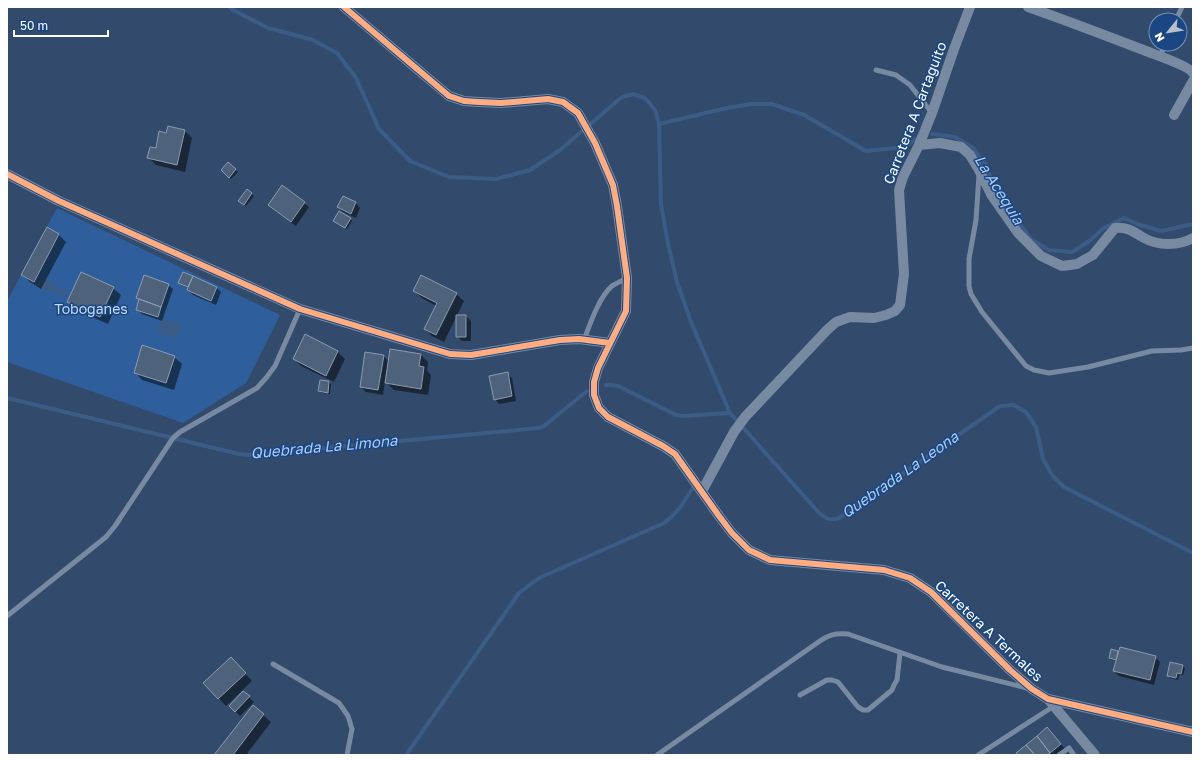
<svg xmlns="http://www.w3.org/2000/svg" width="1200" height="762" font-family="'Golos Text',sans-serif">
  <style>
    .green { fill: #2e5e9b }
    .water { fill: #3b5c87 }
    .shadow { fill: #0007 }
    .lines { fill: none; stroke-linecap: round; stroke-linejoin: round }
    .stream { stroke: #3b5c87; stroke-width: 4 }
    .building { fill: #4e627c; stroke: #8c9baf }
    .lane { stroke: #788aa1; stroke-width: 5 }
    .street { stroke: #788aa1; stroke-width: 10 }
    .cycleway-casing { stroke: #1a4783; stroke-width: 8 }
    .cycleway { stroke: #ffac80; stroke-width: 6 }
    .labels { text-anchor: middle; stroke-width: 3; stroke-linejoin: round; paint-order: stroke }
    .street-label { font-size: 14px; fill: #fff; stroke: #1a4783 }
    .park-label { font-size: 14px; fill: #c4dbf8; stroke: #1a4783 }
    .water-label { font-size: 15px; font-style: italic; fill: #abcbf3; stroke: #1a4783 }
  </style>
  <rect width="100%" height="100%" fill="#324a6b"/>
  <path class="green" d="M 57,208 L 280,315 L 246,383 L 183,423 L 7,362 L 7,301 Z"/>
  <path class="water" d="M 45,279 L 49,281 L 50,283 L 55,283 L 57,288 L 63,291 L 64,290 L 67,291 L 65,297 L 55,291 L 51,292 L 48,289 L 45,290 L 41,289 C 38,284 40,280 45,279 Z
    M 161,318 L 181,324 L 177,338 L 157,332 Z"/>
  <path class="shadow" d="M 185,131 L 192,138 L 185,172 L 156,165 L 149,158 L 156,149 L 167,134 Z
    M 228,163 L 238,172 L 231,179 L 222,170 Z
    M 247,190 L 254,196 L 246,206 L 241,203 Z
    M 343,197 L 356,203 L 360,208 L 356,218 L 343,212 L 338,207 Z
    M 304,203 L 309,207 L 296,226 L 274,210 L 269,205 Z
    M 350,219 L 352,221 L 347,229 L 334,221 Z
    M 47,229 L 59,235 L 66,242 L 41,289 L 30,282 L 22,275 Z
    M 184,273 L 217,288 L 221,292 L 216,305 L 193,295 L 188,290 L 189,288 L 182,285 L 180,282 Z
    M 168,285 L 173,289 L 162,321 L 142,314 L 137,309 L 140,301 L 137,298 Z
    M 113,288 L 121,295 L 108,324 L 76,310 L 69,302 Z
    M 414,291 L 456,294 L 464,301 L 444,342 L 432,336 L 425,329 L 436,306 L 422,298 Z
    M 457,316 L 466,316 L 471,321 L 471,341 L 462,341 L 457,336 Z
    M 305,335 L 338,352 L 345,359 L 334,382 L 301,366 L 294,359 Z
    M 366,353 L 383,356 L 390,362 L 421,355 L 428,362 L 427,371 L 431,375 L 428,395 L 394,390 L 385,381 L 383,395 L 366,392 L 361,387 Z
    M 174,357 L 182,364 L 174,390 L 142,380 L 135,372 Z
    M 507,374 L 512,378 L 516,401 L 499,404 L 495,399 Z
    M 321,381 L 329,382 L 331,384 L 330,394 L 322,393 L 319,391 Z
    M 1112,650 L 1119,653 L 1155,657 L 1160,662 L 1154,685 L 1119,676 L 1114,671 L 1117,661 L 1112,660 L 1110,658 Z
    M 238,666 L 252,681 L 226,706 L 204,683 Z
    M 1183,666 L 1185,668 L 1183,675 L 1179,675 L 1178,680 L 1170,678 L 1168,676 Z
    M 243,692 L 254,702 L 240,716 L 230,706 Z
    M 253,706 L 271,722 L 246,755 L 215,755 Z
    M 1047,728 L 1065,749 L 1058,755 L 1015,755 Z"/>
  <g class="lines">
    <path class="stream" d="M 229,7 L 233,10 L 268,28 L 313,40 L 337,53 L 356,78 L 379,129 L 410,161 L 449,177 L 496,179 L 530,170 L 560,150 L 622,97 L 633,94 L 645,98 L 655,110 L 659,124 L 661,204 L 668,244 L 677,282 L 691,322 L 730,413 L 819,513 C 827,519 830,521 839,518 L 1000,406 L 1013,405 L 1026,412 L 1036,427 L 1043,459 L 1052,475 L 1064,487 L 1193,553
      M 659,124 L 727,108 L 752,104 L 772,104 L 804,115 L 866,151 L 896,148 L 905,146 L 918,138
      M 932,134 L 955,137 L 973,148 L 986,165 L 993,184 L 1012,214 L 1032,240 L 1049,250 L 1072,252 L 1088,242 L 1104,228 L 1124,218 L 1140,225 L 1161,231 L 1193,224
      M 606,385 L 612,385 L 618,386 L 676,415 L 682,416 L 730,413
      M 7,398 L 239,454 L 250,455 L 539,428 L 544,426 L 587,391
      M 406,755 L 519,593 L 539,578 L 664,523 C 677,514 684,502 692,489"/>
  </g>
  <path class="building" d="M 168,126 L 185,130 L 177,165 L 147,158 L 150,147 L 156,148 L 159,131 L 166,133 Z
    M 228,162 L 236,169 L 229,178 L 221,170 Z
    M 282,185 L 305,202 L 291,222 L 268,205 Z
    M 247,189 L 252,193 L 244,205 L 238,201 Z
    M 343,196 L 356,202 L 351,214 L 337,207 Z
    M 339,211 L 351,218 L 345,228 L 333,221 Z
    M 47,227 L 59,234 L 34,282 L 21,275 Z
    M 81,272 L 114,287 L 100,317 L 67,302 Z
    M 183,272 L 193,276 L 188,287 L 178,283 Z
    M 144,275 L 169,284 L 161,307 L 136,298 Z
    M 421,275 L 457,293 L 436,335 L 424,329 L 437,303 L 413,291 Z
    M 193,276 L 217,287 L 211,301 L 187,290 Z
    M 139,299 L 161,307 L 158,317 L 136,310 Z
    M 456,315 L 466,315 L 466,337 L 456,337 Z
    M 305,334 L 338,351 L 326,376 L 293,359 Z
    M 142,345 L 175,356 L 166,383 L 134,373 Z
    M 390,349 L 421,354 L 419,366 L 424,367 L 421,389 L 385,383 Z
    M 365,352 L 384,355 L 378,390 L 360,387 Z
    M 508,372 L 512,396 L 494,400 L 489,376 Z
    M 320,380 L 329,381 L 328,393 L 318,391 Z
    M 1120,647 L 1156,656 L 1150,680 L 1113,671 Z
    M 1111,649 L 1118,651 L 1116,660 L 1109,658 Z
    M 231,657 L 246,673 L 218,699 L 203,683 Z
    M 1170,662 L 1183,665 L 1181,674 L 1177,673 L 1176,678 L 1167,676 Z
    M 243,691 L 250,696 L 235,712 L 229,706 Z
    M 253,705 L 264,714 L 233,755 L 214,755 Z
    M 1047,727 L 1061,744 L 1050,753 L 1037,736 Z
    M 1037,736 L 1050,753 L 1047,755 L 1035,755 L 1026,745 Z
    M 1026,745 L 1035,755 L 1017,755 L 1016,753 Z"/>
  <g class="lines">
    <path class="lane" d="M 1176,20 L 1182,7
      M 1160,57 L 1165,44
      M 876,70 L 896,75 L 910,85 L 932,113
      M 979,175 L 976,220 L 969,259 L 969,286 L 971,294 L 982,312 L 1026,366 L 1034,370 L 1049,373 L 1088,367 L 1152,351 L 1181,350 L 1193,348
      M 584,340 C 590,324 599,297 612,286 C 616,283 622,281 627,278
      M 7,616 L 106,537 L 115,526 L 173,438 L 180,432 L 257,388 L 266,378 L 275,366 L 300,309
      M 273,664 L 339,703 L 348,716 L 352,729 L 347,755
      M 800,695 L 827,680 L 832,680 L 838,682 L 858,707 L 863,710 L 868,710 L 892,690 L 894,685 L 897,680 L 900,653
      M 657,755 L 817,643 C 828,635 834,633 848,634 L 942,667 L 1027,688
      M 978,755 L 1054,706
      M 1059,755 L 1069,748 L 1074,755"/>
    <path class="street" d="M 344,7 L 449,96 L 464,101 L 479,102 L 501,103 L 548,99 L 563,102 L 578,113 L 595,143 L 613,185 L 617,206 L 627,278 L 626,311 L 598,368 L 594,382 L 594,395 L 599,408 L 608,417 L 663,446 L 675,454 L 719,516 L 732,533 L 749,550 L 770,560 L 884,570 L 910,578 L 931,592 L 1010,670 L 1032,689 L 1048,699 L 1193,732
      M 1028,7 C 1068,21 1107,36 1146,51 C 1156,55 1189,66 1193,73
      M 1174,115 L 1193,81
      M 919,145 L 940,143 L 961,147 L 970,155 L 979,170 L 992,196 L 1018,233 L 1041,256 L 1062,266 L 1077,264 L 1093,255 L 1115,228 C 1127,226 1135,233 1144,238 C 1158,246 1179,246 1193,238
      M 7,174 L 59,201 L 300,309 L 450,354 L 471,355 L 560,340 L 579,339 L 610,343
      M 702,491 L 734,432 L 745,417 L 827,330 L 836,322 L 850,317 L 874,318 L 886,315 L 895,311 L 900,305 L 904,274 L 899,190 L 903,177 L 919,145 L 932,113 L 954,49 L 970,7
      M 1048,699 L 1095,755"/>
    <g class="cycleway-casing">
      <path id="cycleway" d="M 344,7 L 449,96 L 464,101 L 479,102 L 501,103 L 548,99 L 563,102 L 578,113 L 595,143 L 613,185 L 617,206 L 627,278 L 626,311 L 598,368 L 594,382 L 594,395 L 599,408 L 608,417 L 663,446 L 675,454 L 719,516 L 732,533 L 749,550 L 770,560 L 884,570 L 910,578 L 931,592 L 1010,670 L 1032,689 L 1048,699 L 1193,732
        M 7,174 L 59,201 L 300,309 L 450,354 L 471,355 L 560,340 L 579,339 L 610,343"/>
    </g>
    <use href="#cycleway" class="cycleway"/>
  </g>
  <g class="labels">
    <g class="street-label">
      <text transform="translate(915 113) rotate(-69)" y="5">Carretera A Cartaguito</text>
      <text transform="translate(989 631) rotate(43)" y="5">Carretera A Termales</text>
    </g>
    <g class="park-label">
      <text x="91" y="314">Toboganes</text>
    </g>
    <g class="water-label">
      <text transform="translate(999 190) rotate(58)" y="5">La Acequia</text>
      <text transform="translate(324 447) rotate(-5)" y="5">Quebrada La Limona</text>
      <text transform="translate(900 475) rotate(-35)" y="5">Quebrada La Leona</text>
    </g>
  </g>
  <rect width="1200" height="762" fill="none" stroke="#ffffff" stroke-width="16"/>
  <g transform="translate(1168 32) rotate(240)"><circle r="19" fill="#1a4783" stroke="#7691b5"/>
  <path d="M0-3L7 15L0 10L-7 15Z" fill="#b7c0cb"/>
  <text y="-6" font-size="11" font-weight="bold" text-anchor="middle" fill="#ffffff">N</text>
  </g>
  <path d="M14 30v6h94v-6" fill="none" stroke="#ffffff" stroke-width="2"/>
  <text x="20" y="30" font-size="12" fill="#ffffff" stroke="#1a4783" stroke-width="3" paint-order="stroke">50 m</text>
</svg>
